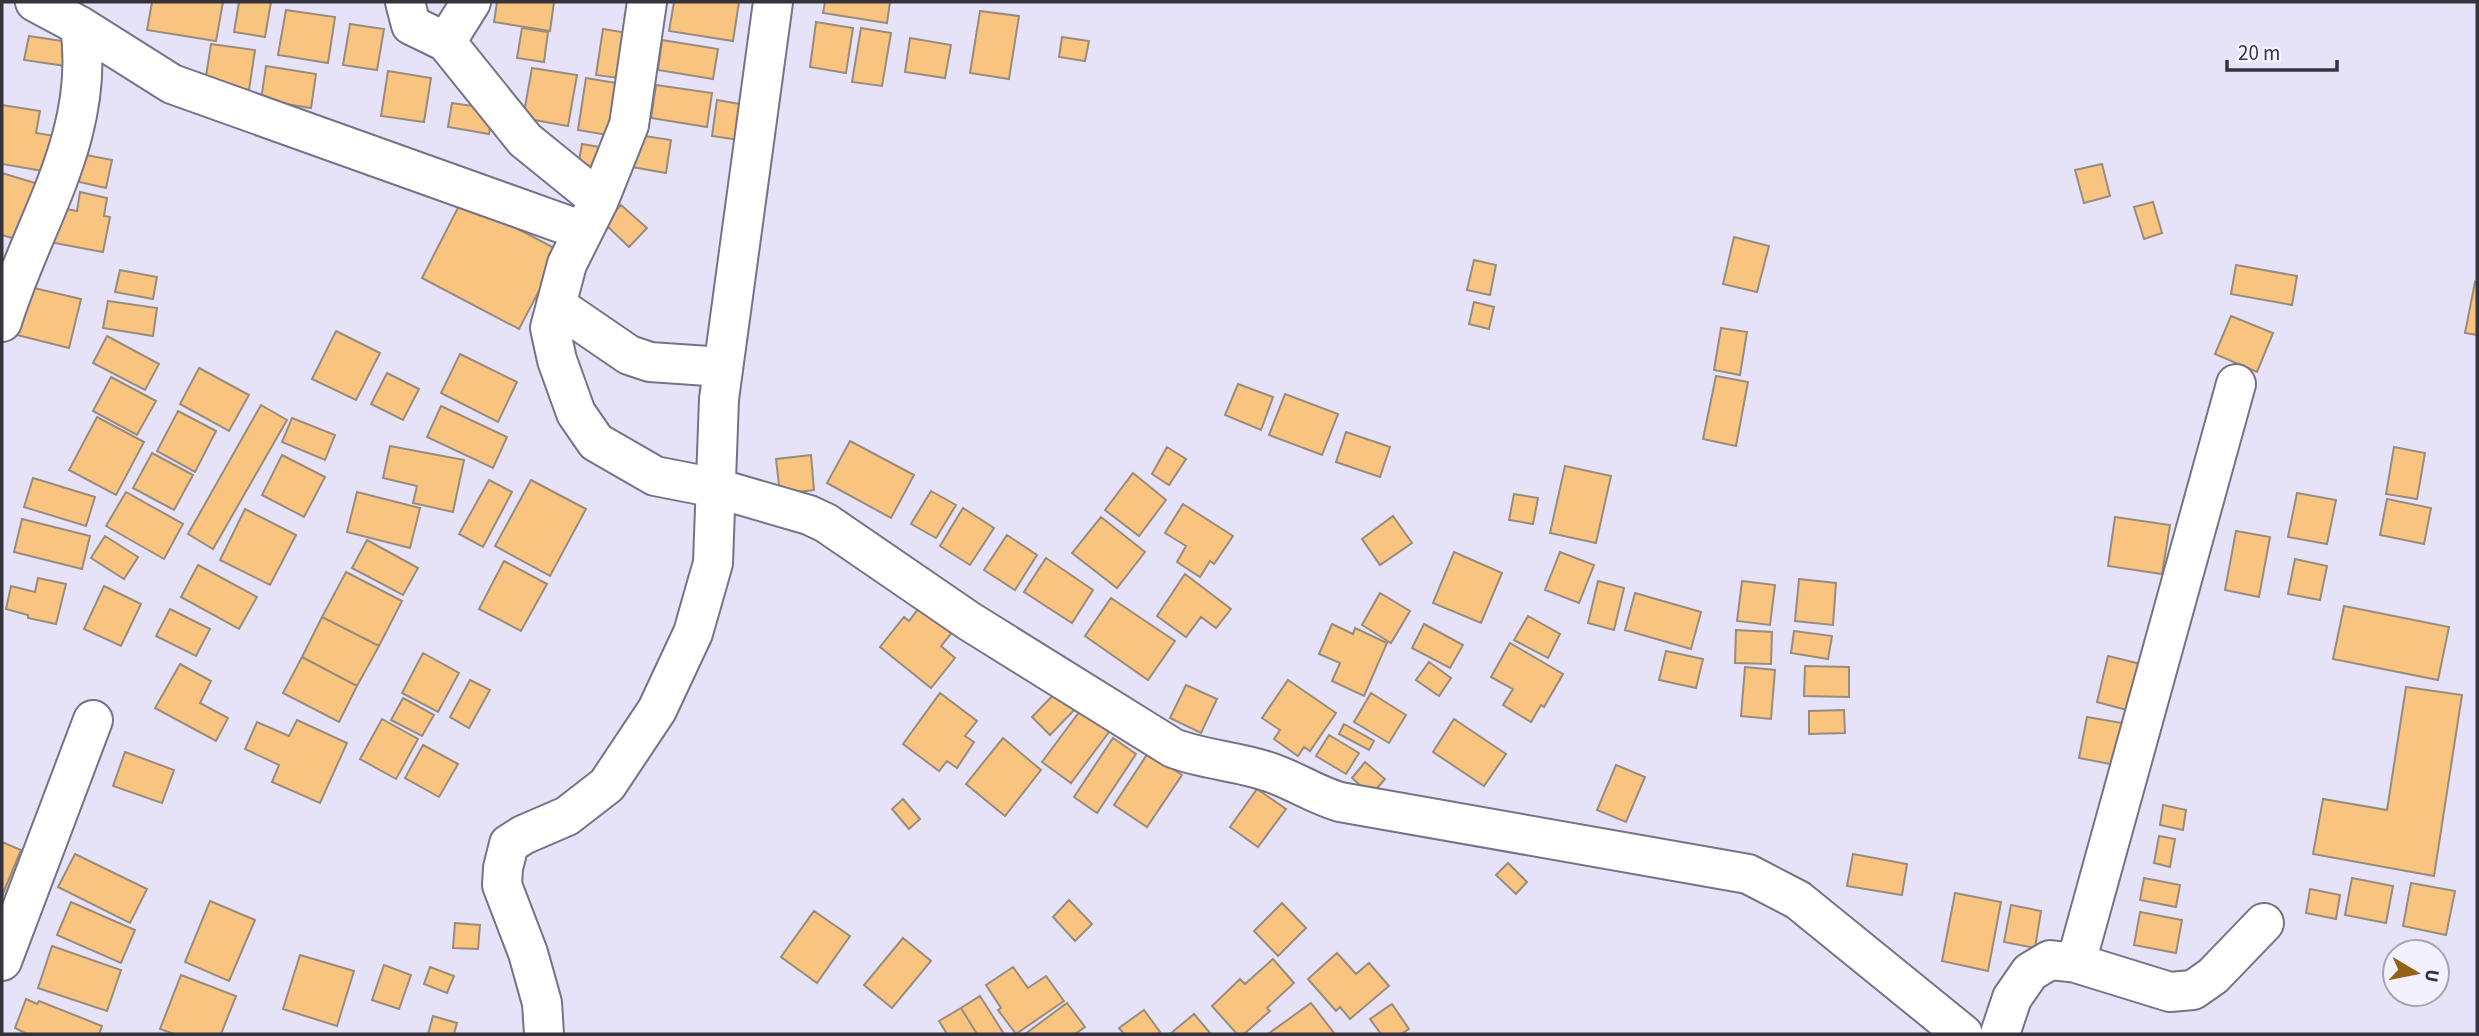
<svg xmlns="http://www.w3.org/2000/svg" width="2479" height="1036" font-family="'Source Sans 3',sans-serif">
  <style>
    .building { fill: #f8c480; stroke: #9a8c7c; stroke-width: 2 }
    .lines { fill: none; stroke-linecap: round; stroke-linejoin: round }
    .street-casing { stroke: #767386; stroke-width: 42 }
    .street { stroke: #fff; stroke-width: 38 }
  </style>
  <rect width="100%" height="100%" fill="#e6e3f8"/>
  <path class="building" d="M 152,2 L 223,2 L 216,41 L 147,30 Z
    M 239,2 L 271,2 L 265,37 L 234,32 Z
    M 497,2 L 554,2 L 550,31 L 494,22 Z
    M 674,2 L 739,2 L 733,41 L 669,31 Z
    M 825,2 L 890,2 L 887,23 L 823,13 Z
    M 286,10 L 335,17 L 328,63 L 278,55 Z
    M 980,11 L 1019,16 L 1009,79 L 970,73 Z
    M 816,22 L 853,28 L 846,73 L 810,67 Z
    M 350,24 L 384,29 L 377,70 L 343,65 Z
    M 522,28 L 548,32 L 544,62 L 517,58 Z
    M 861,28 L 891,33 L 882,86 L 852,82 Z
    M 603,29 L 634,34 L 626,79 L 596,75 Z
    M 29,36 L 69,42 L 66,66 L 24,60 Z
    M 1062,37 L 1089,41 L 1085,61 L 1059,57 Z
    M 910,38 L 951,45 L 945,78 L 905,72 Z
    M 662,40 L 718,49 L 713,79 L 658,70 Z
    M 211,44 L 255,50 L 249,90 L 205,83 Z
    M 266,66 L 316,74 L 311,108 L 261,100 Z
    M 532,68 L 577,75 L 568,126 L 523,118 Z
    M 388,71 L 431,78 L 424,122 L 381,116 Z
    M 586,78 L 628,85 L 620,137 L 578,130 Z
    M 656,85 L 712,93 L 707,127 L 651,118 Z
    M 717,100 L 746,105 L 740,140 L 712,136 Z
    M 452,103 L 493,109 L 489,134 L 448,127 Z
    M 2,105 L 40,111 L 36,133 L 55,136 L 49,172 L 2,164 Z
    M 631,134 L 671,140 L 666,173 L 626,166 Z
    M 582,144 L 606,148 L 603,169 L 578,166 Z
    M 81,154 L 112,160 L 106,188 L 75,181 Z
    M 2102,164 L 2110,196 L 2084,203 L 2075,170 Z
    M 2,173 L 38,184 L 22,241 L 2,235 Z
    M 80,192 L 107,198 L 104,216 L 110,217 L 103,252 L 49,242 L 56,207 L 77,211 Z
    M 462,200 L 560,251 L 519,329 L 422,278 Z
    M 2153,202 L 2162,233 L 2144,239 L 2134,207 Z
    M 621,205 L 647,228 L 629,247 L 604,223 Z
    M 1734,237 L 1769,246 L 1757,292 L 1723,284 Z
    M 1474,260 L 1496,265 L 1490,295 L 1467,290 Z
    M 2236,265 L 2297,276 L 2292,305 L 2231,294 Z
    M 120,270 L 157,277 L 153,299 L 115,292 Z
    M 2475,282 L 2477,283 L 2477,335 L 2465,333 Z
    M 21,285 L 81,299 L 69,348 L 9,333 Z
    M 108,301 L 157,308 L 153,336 L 103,328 Z
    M 1474,302 L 1494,307 L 1489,329 L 1469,324 Z
    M 2231,316 L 2273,333 L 2257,372 L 2215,354 Z
    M 1721,328 L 1747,332 L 1740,375 L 1714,370 Z
    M 336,331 L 380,353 L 356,400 L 312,379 Z
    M 107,336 L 159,364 L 145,390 L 93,363 Z
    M 460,354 L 517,382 L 498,422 L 441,393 Z
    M 199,368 L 249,395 L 229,431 L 180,404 Z
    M 387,373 L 419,389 L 403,420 L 371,404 Z
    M 1716,376 L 1748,382 L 1736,446 L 1703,439 Z
    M 111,377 L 156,401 L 137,435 L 93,411 Z
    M 1238,384 L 1273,397 L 1261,430 L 1225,415 Z
    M 1285,394 L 1338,414 L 1322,455 L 1269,435 Z
    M 261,405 L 287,420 L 213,549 L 188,534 Z
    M 441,406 L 507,437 L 493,468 L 427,437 Z
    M 178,411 L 216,431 L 195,472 L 157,451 Z
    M 97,417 L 144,442 L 116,495 L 69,470 Z
    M 292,418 L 335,435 L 325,460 L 282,442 Z
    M 1346,432 L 1390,447 L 1380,477 L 1336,462 Z
    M 850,441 L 914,475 L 891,518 L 827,483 Z
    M 390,446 L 464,460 L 453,512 L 413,503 L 417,486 L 383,478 Z
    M 1167,447 L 1186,459 L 1169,485 L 1152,474 Z
    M 2394,447 L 2425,453 L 2417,499 L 2386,494 Z
    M 152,453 L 193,475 L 174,510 L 133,488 Z
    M 282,455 L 325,477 L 304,517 L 262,495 Z
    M 811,455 L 814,490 L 780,494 L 776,459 Z
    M 1565,466 L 1611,476 L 1596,543 L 1550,533 Z
    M 1133,473 L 1166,500 L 1139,536 L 1105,510 Z
    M 33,478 L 95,497 L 86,526 L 24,507 Z
    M 489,480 L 512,492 L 483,547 L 459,534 Z
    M 531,480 L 586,509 L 550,576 L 495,546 Z
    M 931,491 L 956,505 L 936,538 L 911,524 Z
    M 126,492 L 183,524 L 164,559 L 106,526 Z
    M 357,492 L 420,508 L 410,548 L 347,532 Z
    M 2297,493 L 2336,500 L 2327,544 L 2288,537 Z
    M 1514,494 L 1538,498 L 1533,524 L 1509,520 Z
    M 2387,499 L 2431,508 L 2424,544 L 2380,535 Z
    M 1183,504 L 1233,536 L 1214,564 L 1210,561 L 1200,577 L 1177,562 L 1186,546 L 1165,533 Z
    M 963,508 L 994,528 L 970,565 L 940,546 Z
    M 245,509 L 296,535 L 270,585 L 220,560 Z
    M 1393,516 L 1412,543 L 1380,565 L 1362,539 Z
    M 1101,517 L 1145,552 L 1117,588 L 1072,553 Z
    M 2115,517 L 2170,525 L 2162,574 L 2108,566 Z
    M 22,519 L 90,536 L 82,569 L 14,552 Z
    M 2236,531 L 2270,537 L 2259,597 L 2225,590 Z
    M 1007,535 L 1037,555 L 1015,590 L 984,570 Z
    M 105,536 L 138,557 L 124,579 L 91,558 Z
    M 367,540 L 418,568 L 403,595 L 352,568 Z
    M 1454,552 L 1502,573 L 1481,623 L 1433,603 Z
    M 1560,552 L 1594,565 L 1579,603 L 1545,590 Z
    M 1046,558 L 1093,590 L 1072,623 L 1024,592 Z
    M 2295,559 L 2327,566 L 2320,600 L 2288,594 Z
    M 504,561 L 547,584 L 521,631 L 479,609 Z
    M 198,565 L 257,597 L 239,629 L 181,597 Z
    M 346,572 L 402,601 L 379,646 L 322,617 Z
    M 1185,574 L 1231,609 L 1216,628 L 1201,617 L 1186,637 L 1157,616 Z
    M 38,578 L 66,584 L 56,624 L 28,618 L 28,615 L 6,609 L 11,586 L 35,592 Z
    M 1799,579 L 1836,583 L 1833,625 L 1795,621 Z
    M 1598,581 L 1624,588 L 1614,630 L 1588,623 Z
    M 1742,581 L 1775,585 L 1770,625 L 1737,621 Z
    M 104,586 L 141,604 L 121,646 L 84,629 Z
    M 1380,593 L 1410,611 L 1391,643 L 1362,625 Z
    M 1635,593 L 1701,612 L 1691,649 L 1625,630 Z
    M 1111,598 L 1175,641 L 1148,680 L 1085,636 Z
    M 922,604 L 954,630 L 941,646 L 955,658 L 931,688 L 880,647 L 904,617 L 909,621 Z
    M 2344,606 L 2449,627 L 2438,680 L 2333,659 Z
    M 170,609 L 210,629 L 196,656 L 156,636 Z
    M 1528,616 L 1560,634 L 1548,658 L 1514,640 Z
    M 322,617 L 379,646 L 357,686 L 302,657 Z
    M 1332,624 L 1353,634 L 1355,628 L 1387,643 L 1364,696 L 1332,681 L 1340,663 L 1319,654 Z
    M 1424,624 L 1463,645 L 1450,668 L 1412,648 Z
    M 1736,630 L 1772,632 L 1771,664 L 1735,663 Z
    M 1794,631 L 1832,636 L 1828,659 L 1791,653 Z
    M 1510,643 L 1563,674 L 1544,707 L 1541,705 L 1531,722 L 1503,705 L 1513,689 L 1491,677 Z
    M 1666,651 L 1703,659 L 1696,688 L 1659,680 Z
    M 423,653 L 459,673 L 438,712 L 402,693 Z
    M 2108,656 L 2149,666 L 2138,713 L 2097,702 Z
    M 302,657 L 357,686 L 339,722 L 283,693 Z
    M 1429,662 L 1451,678 L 1439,696 L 1416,680 Z
    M 180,664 L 211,681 L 200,703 L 228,718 L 216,741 L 155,708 Z
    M 1805,666 L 1849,667 L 1849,697 L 1804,696 Z
    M 1745,667 L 1775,670 L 1771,719 L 1741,716 Z
    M 470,680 L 490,690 L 469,728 L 450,717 Z
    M 1288,680 L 1336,713 L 1310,751 L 1304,747 L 1298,756 L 1274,739 L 1280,730 L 1262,718 Z
    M 1186,685 L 1217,699 L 1201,733 L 1170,718 Z
    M 2406,687 L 2462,695 L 2434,876 L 2313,854 L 2323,799 L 2387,810 Z
    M 1059,689 L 1077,707 L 1050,735 L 1032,717 Z
    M 940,693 L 977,721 L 965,736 L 974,742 L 957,768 L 947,761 L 939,771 L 903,744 Z
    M 1371,693 L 1406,715 L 1389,743 L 1354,722 Z
    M 403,698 L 434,715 L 422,736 L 391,720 Z
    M 1083,707 L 1112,728 L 1071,783 L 1042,762 Z
    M 1844,710 L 1845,733 L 1809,734 L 1809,711 Z
    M 2087,717 L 2134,725 L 2126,767 L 2079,758 Z
    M 382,719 L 418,739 L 396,779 L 360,759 Z
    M 1454,719 L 1506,754 L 1484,786 L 1433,752 Z
    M 297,720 L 347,743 L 320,803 L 272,782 L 279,765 L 245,749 L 257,722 L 289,736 Z
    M 1344,724 L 1374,741 L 1369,750 L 1339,734 Z
    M 1329,735 L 1359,753 L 1346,774 L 1316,756 Z
    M 1003,738 L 1041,770 L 1005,816 L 966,784 Z
    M 1113,738 L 1136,754 L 1097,813 L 1074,797 Z
    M 423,745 L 458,764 L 439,797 L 405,778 Z
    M 125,752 L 174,770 L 162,803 L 113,786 Z
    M 1148,753 L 1182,775 L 1147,827 L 1114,805 Z
    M 1365,762 L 1385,779 L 1371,795 L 1352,778 Z
    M 1616,765 L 1645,777 L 1626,822 L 1597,810 Z
    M 1257,789 L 1286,809 L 1258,847 L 1230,827 Z
    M 903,799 L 920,819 L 909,829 L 892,809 Z
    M 2163,805 L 2186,810 L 2183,830 L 2160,825 Z
    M 2159,836 L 2175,839 L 2170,867 L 2154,863 Z
    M 2,842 L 21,850 L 2,896 Z
    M 75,854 L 147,889 L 130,923 L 58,887 Z
    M 1853,854 L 1907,864 L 1902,895 L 1847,886 Z
    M 1508,863 L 1527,882 L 1516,894 L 1496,875 Z
    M 2144,878 L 2180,885 L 2176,907 L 2140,900 Z
    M 2352,878 L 2393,886 L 2386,923 L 2345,915 Z
    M 2411,883 L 2455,891 L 2446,935 L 2403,926 Z
    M 2310,889 L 2340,895 L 2336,919 L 2306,913 Z
    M 1955,893 L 2001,902 L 1988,971 L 1942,961 Z
    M 1069,900 L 1092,924 L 1075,941 L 1053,917 Z
    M 210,901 L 255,920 L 229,981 L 185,962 Z
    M 71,902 L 135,930 L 121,963 L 57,935 Z
    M 1282,903 L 1306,928 L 1278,956 L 1254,931 Z
    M 2011,905 L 2041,911 L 2035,948 L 2004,942 Z
    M 814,911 L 850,936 L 817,983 L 781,957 Z
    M 2140,912 L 2182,920 L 2176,953 L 2134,945 Z
    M 455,923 L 480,925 L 478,949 L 453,948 Z
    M 903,938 L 931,961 L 892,1008 L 864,985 Z
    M 52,946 L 121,970 L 107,1011 L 38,988 Z
    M 1337,953 L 1356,974 L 1369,963 L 1389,986 L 1350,1019 L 1340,1007 L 1336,1011 L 1308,979 Z
    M 300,955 L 354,971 L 337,1026 L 283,1009 Z
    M 1273,959 L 1294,983 L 1267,1008 L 1270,1011 L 1244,1034 L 1237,1034 L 1212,1006 L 1240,979 L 1245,984 Z
    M 384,965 L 411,975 L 399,1009 L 372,1000 Z
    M 430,967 L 454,976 L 447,993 L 424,984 Z
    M 1013,967 L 1028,988 L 1046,976 L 1064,1001 L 1016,1034 L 998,1010 L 1001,1008 L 986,985 Z
    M 181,975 L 236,996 L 221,1034 L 174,1034 L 160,1029 Z
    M 980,996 L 1004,1034 L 977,1034 L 961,1008 Z
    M 26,999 L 37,1004 L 39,1001 L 102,1026 L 99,1034 L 27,1034 L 15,1028 Z
    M 1067,1003 L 1085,1027 L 1075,1034 L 1025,1034 Z
    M 1311,1003 L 1334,1033 L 1332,1034 L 1268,1034 Z
    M 1392,1004 L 1409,1029 L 1401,1034 L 1381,1034 L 1370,1019 Z
    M 961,1008 L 977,1034 L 947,1034 L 939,1021 Z
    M 1144,1010 L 1160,1032 L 1157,1034 L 1124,1034 L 1119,1028 Z
    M 1194,1014 L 1211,1034 L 1170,1034 Z
    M 433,1016 L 457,1023 L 454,1034 L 428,1034 Z"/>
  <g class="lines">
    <g class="street-casing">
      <path id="street" d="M 35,2 L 80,26 L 172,84 L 583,231
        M 405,2 L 411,25 L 446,42 L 525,140 L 599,200
        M 647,2 L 629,125 L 599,200 L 567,264 L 550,328 L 557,360 L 576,413 L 596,442 L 655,476 L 716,488 L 809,515 L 826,523 L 969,621 L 1173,748 C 1204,760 1238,761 1269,772 C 1294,780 1315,795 1340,802 L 1748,874 L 1798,900 L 1963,1034
        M 446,42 L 471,2
        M 556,305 L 629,355 L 650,362 L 723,367
        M 2,322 C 33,221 96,137 80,26
        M 2,961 L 93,720
        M 2076,963 L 2236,384
        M 544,1034 L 542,1003 L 528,953 L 502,885 L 503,868 L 509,844 L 523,835 L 567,816 L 607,785 L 657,710 L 693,633 L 713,563 L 719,399 L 773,2
        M 2000,1034 L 2012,998 L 2030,972 L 2050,960 L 2076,963 L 2170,992 L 2193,990 L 2213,976 L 2264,923"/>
    </g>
    <use href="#street" class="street"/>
  </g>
  <rect width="2479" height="1036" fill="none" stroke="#35343c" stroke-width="7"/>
  <g transform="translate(2416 973) rotate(100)"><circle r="33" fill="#f3f1fe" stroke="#a7a5b0" stroke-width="2"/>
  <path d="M0-5L12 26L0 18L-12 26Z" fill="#936213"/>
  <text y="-10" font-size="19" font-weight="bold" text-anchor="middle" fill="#35343c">U</text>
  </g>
  <path d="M2227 60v10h110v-10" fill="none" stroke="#35343c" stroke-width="3.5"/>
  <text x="2238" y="60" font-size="21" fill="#35343c" stroke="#f3f1fe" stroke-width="5" paint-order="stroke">20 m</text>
</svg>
